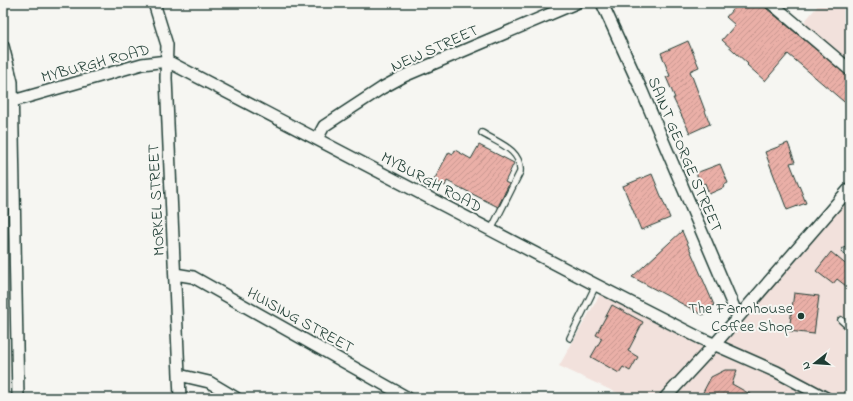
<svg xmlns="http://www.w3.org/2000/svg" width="853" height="401" font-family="'Indie Flower',sans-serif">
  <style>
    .built { fill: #f2e1dc }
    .building { fill: url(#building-hatch); stroke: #1f3d34 }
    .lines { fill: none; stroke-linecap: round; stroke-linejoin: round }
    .service-casing { stroke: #1f3d34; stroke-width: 8 }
    .minor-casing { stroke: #1f3d34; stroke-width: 14 }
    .service { stroke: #f6f6f2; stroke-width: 5.5 }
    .minor { stroke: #f6f6f2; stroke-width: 11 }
    .poi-dot { fill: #1f3d34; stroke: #f6f6f2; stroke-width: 1.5 }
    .labels { text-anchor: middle; stroke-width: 4; stroke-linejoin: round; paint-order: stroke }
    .street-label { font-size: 16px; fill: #1f3d34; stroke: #f6f6f2 }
    .poi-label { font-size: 16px; fill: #1f3d34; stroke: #f6f6f2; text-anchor: end }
  </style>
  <defs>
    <pattern id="building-hatch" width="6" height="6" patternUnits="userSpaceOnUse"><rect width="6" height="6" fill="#eaafa7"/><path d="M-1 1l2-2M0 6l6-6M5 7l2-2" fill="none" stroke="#c89790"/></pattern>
  </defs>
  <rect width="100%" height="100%" fill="#f6f6f2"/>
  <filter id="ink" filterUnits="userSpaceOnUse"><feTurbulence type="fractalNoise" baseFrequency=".025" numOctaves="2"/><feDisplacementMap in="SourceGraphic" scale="8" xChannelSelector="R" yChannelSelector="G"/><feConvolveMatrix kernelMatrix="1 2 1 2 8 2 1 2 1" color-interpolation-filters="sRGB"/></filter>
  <g filter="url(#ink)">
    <path class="built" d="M 820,3 L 850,3 L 850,70 L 800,27 Z
      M 850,189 L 850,398 L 628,398 L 559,366 L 603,289 L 715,344 Z"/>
    <path class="building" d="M 738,3 L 763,3 L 766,8 L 850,78 L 850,107 L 788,54 L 765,81 L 747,65 L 748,64 L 722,40 L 735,25 L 726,17 Z
      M 688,41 L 699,67 L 690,71 L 710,124 L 690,133 L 673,98 L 675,98 L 666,77 L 670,76 L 661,53 Z
      M 788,143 L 795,162 L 790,163 L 806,203 L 787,210 L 765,152 Z
      M 479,145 L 514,163 L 505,182 L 509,184 L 498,207 L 447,181 L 445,186 L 434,180 L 449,152 L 453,154 L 455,150 L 471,159 Z
      M 720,164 L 728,183 L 724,185 L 725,187 L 709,194 L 705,183 L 701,185 L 696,173 Z
      M 652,174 L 670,218 L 641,230 L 623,186 Z
      M 682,231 L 714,305 L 703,315 L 632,277 Z
      M 831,252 L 850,268 L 850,289 L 837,279 L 833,284 L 816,271 Z
      M 794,293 L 819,296 L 814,334 L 789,331 Z
      M 612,305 L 643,322 L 628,351 L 638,357 L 630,371 L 623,367 L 619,373 L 591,357 L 602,338 L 596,335 Z
      M 725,370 L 737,370 L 732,384 L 757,398 L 700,398 L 711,377 Z"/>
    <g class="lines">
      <g class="service-casing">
        <path id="service" d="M 482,133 C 498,143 522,150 520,172 L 491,230
          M 845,251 L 850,255
          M 841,320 L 850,328
          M 570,338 L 596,285"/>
      </g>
      <g class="minor-casing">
        <path id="minor" d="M 154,3 L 167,45 L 166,78 L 180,398
          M 602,3 L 641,89 L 738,317
          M 771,3 L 850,70
          M 3,46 L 12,82 L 18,398
          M 13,101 L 142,64 L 167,61 L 596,285 L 700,338 L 777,372 L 826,398
          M 317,139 L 324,126 L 382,88 L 404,76 L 576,3
          M 175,274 L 193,277 L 408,398
          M 179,375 L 209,382 L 236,398
          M 665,398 L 715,344 L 850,188"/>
      </g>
      <use href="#service" class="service"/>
      <use href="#minor" class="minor"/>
    </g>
  </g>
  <circle class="poi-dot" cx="801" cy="316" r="4"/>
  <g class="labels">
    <g class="street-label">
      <text transform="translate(434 47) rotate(-24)" y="6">NEW STREET</text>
      <text transform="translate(95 62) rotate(-15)" y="6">MYBURGH ROAD</text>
      <text transform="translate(686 154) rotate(67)" y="6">SAINT GEORGE STREET</text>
      <text transform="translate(432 181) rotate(28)" y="6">MYBURGH ROAD</text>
      <text transform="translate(155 200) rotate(-93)" y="6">MORKEL STREET</text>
      <text transform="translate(301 319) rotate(29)" y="6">HUISING STREET</text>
    </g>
    <g class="poi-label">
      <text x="793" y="313">The Farmhouse<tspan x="793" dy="18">Coffee Shop</tspan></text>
    </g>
  </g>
  <rect width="853" height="401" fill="none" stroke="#f6f6f2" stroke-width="16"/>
  <rect x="8" y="8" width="837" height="385" fill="none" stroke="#1f3d34" stroke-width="1.5" filter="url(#ink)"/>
  <g transform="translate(815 363) rotate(253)" stroke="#f6f6f2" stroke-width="3" paint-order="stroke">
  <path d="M0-3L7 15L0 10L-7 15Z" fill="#1f3d34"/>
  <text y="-6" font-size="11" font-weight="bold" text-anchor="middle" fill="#1f3d34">N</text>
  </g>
</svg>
